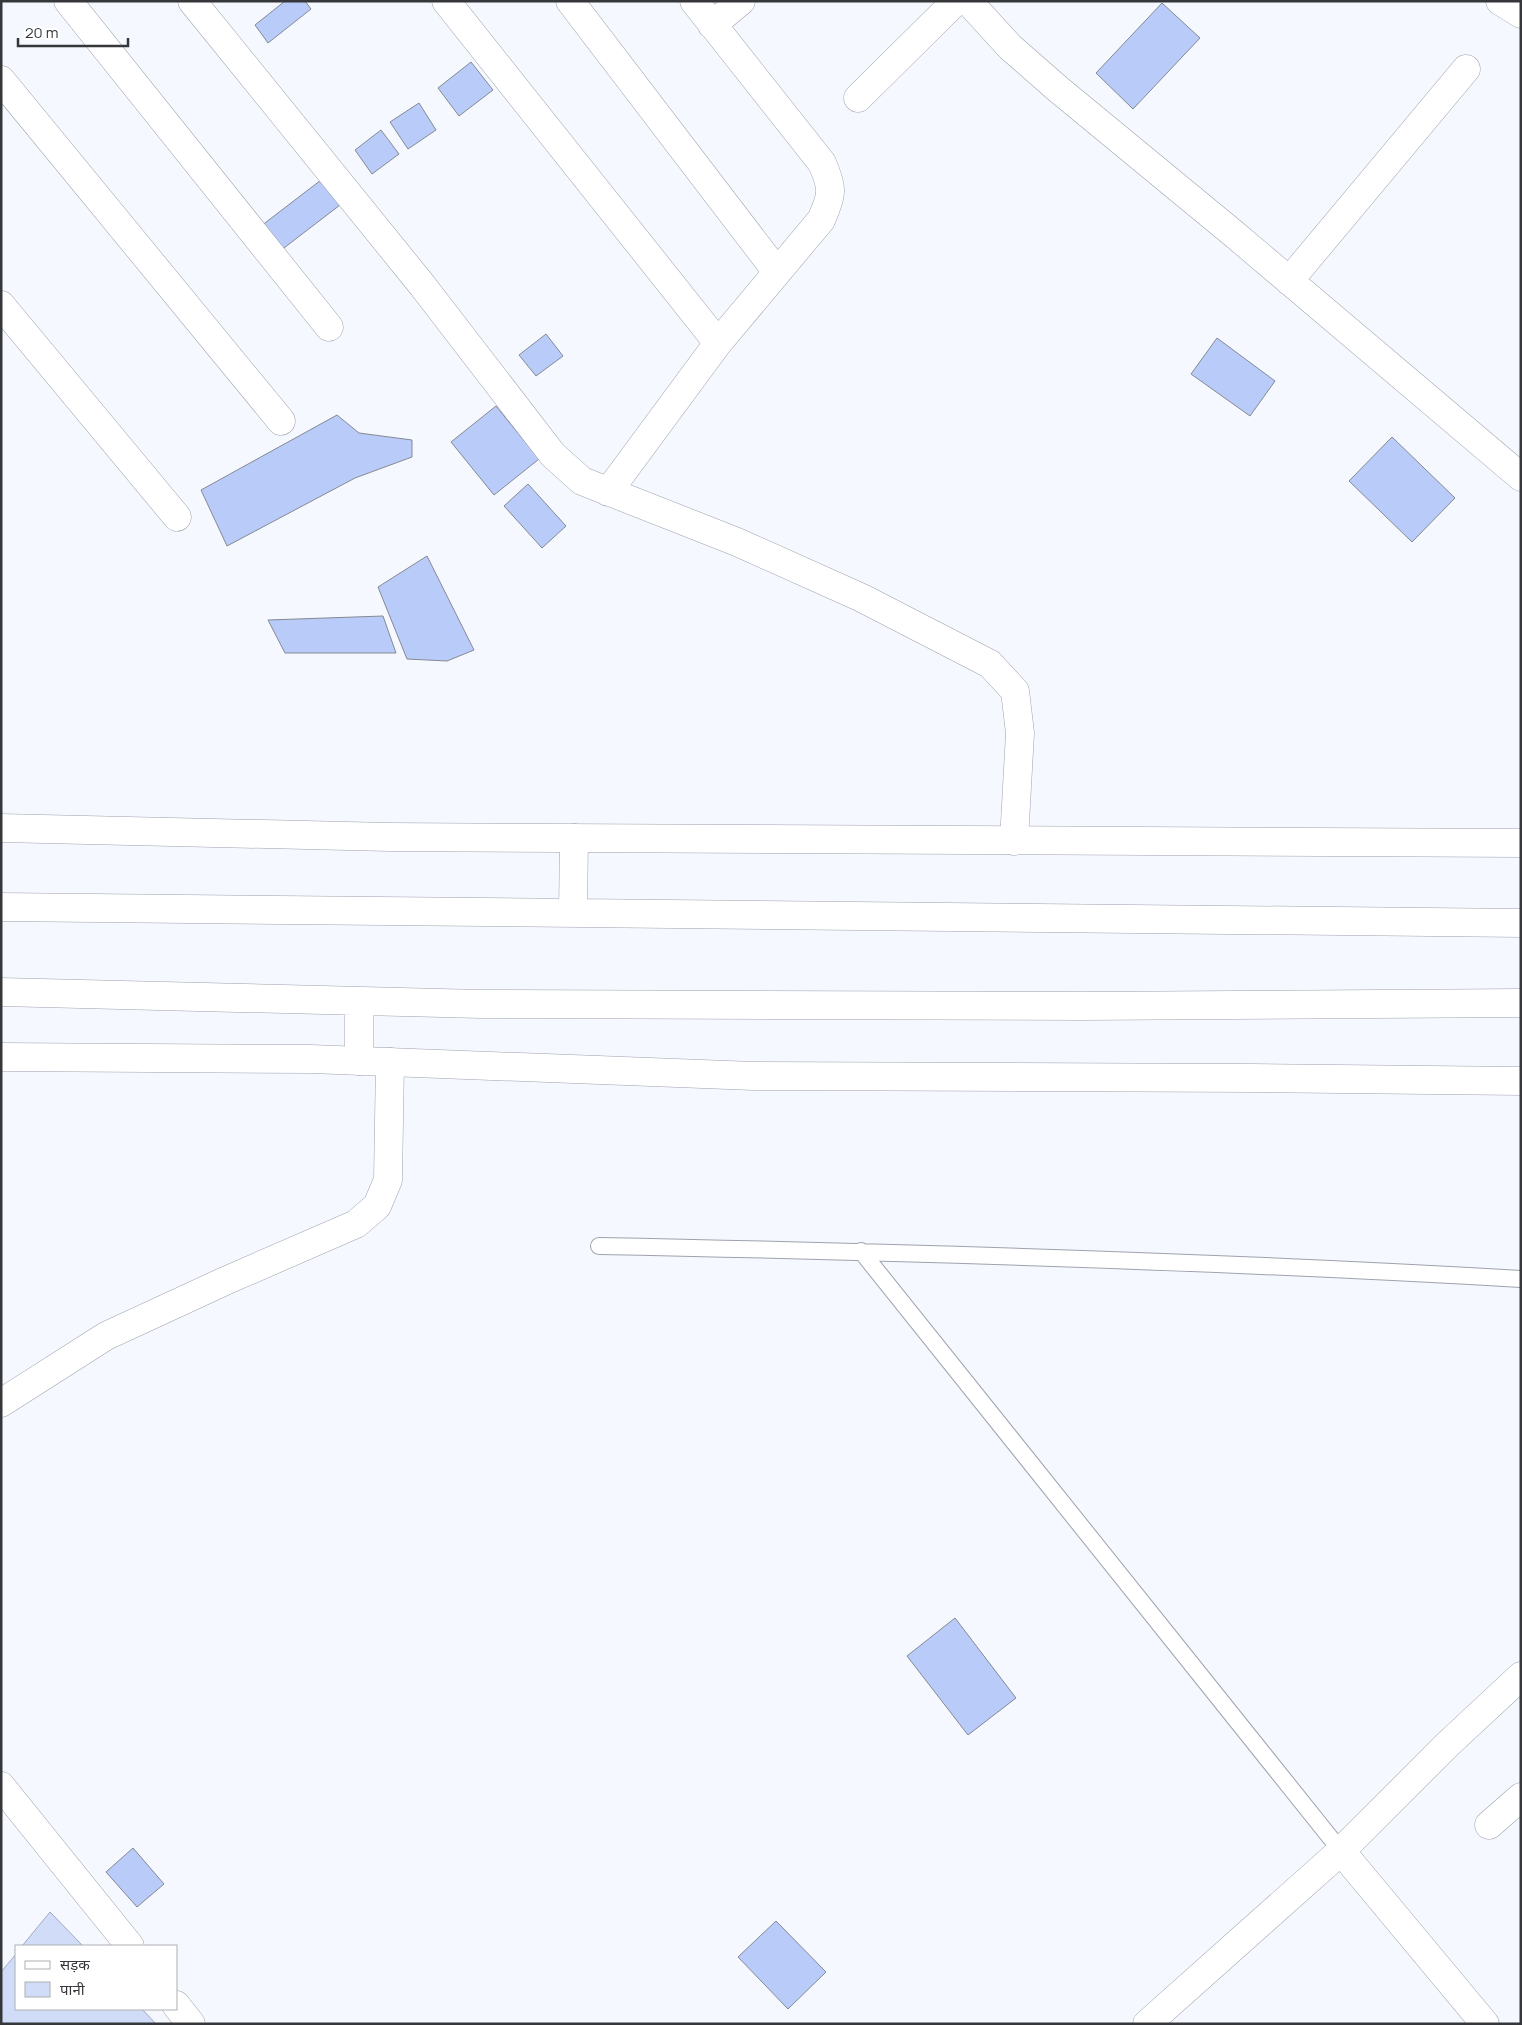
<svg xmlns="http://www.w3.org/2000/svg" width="1522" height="2025" font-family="Manrope,'Noto Sans Devanagari',sans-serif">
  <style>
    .water { fill: #d0dcf8; stroke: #a2aabf }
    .building { fill: #b8cbf9; stroke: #858993 }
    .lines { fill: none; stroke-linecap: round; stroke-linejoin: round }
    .service-casing { stroke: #9ea2ad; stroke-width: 18 }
    .minor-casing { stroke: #9ea2ad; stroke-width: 29 }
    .tertiary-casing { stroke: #9ea2ad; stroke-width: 29 }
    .secondary-casing { stroke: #9ea2ad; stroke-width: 29 }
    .service { stroke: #fff; stroke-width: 16 }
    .minor { stroke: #fff; stroke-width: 28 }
    .tertiary { stroke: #fff; stroke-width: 28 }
    .secondary { stroke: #fff; stroke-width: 28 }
  </style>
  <rect width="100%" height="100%" fill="#f5f8fe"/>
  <path class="water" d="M 50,1912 L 83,1946 L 22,1946 Z
    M 16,1954 L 16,2009 L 142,2009 L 156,2024 L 1,2024 L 1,1972 Z"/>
  <path class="building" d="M 285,1 L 305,1 L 311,9 L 268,43 L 255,25 Z
    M 1162,3 L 1200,38 L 1133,109 L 1096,73 Z
    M 471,62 L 493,90 L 459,116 L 438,88 Z
    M 419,103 L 436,130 L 408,149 L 390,122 Z
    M 381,130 L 399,154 L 372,174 L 355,150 Z
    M 321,180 L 340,205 L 280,251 L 261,226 Z
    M 546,334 L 563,356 L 536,376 L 519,355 Z
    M 1217,338 L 1275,381 L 1250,416 L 1191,374 Z
    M 496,406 L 539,459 L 494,495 L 451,442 Z
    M 337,415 L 359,433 L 412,440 L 412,457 L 355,478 L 227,546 L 201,490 Z
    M 1392,437 L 1455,498 L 1412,542 L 1349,481 Z
    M 528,484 L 566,526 L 542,548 L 504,506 Z
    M 427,556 L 474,650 L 447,661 L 407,659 L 378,587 Z
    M 383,616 L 396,653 L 285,653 L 268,620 Z
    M 955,1618 L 1016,1698 L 968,1735 L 907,1656 Z
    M 133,1848 L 164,1884 L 137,1907 L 106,1872 Z
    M 776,1921 L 826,1972 L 788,2009 L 738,1957 Z"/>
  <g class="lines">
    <g class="service-casing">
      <path id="service" d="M 599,1246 C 906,1252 1214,1261 1521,1279
        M 861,1251 L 1341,1851"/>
    </g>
    <g class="minor-casing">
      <path id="minor" d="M 68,1 L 329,327
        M 192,1 L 422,285 L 553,455 L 582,481 L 737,542 L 862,598 L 990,664 L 1015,691 L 1020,733 L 1014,841
        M 446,1 L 718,343
        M 570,1 L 777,272
        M 968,1 L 1010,47 L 1058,89 L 1234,234 L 1521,477
        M 1500,1 L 1521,14
        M 712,25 L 741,1
        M 1,80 L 281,421
        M 858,98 L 956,1
        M 1289,281 L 1466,69
        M 1,305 L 177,517
        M 608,492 L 718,343 L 821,220 C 833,194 833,188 822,163 L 694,1
        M 1,1403 L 106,1336 L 225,1281 L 356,1224 L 377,1206 L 388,1180 L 390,1062
        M 1,1786 L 130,1946
        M 1489,1825 L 1521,1797
        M 1341,1851 L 1485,2024
        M 176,2005 L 191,2024
        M 1147,2024 L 1341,1851 L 1448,1744 L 1521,1676"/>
    </g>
    <g class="tertiary-casing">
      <path id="tertiary" d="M 1,828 L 389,837 L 1521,843
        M 1,1057 L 311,1059 L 754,1076 L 1252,1078 L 1521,1081"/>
    </g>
    <g class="secondary-casing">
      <path id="secondary" d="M 1,907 L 1521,923
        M 573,913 L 574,838
        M 1,992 L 481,1004 L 1083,1006 L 1521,1003
        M 359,1001 L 359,1061"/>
    </g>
    <use href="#service" class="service"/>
    <use href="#minor" class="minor"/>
    <use href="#tertiary" class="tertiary"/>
    <use href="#secondary" class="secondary"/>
  </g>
  <rect width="1522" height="2025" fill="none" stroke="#35373b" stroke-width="5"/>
  <rect x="15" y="1945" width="162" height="65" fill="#ffffff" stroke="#aeafb1"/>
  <rect x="25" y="1961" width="25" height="8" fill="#ffffff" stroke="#aeafb1"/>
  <text x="60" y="1970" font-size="15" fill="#35373b">सड़क</text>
  <rect x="25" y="1982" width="25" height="15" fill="#d0dcf8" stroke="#aeafb1"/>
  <text x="60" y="1995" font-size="15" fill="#35373b">पानी</text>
  <path d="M18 38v8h110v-8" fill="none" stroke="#35373b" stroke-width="2.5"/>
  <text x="25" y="38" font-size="15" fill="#35373b" stroke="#ffffff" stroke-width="4" paint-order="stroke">20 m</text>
</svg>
